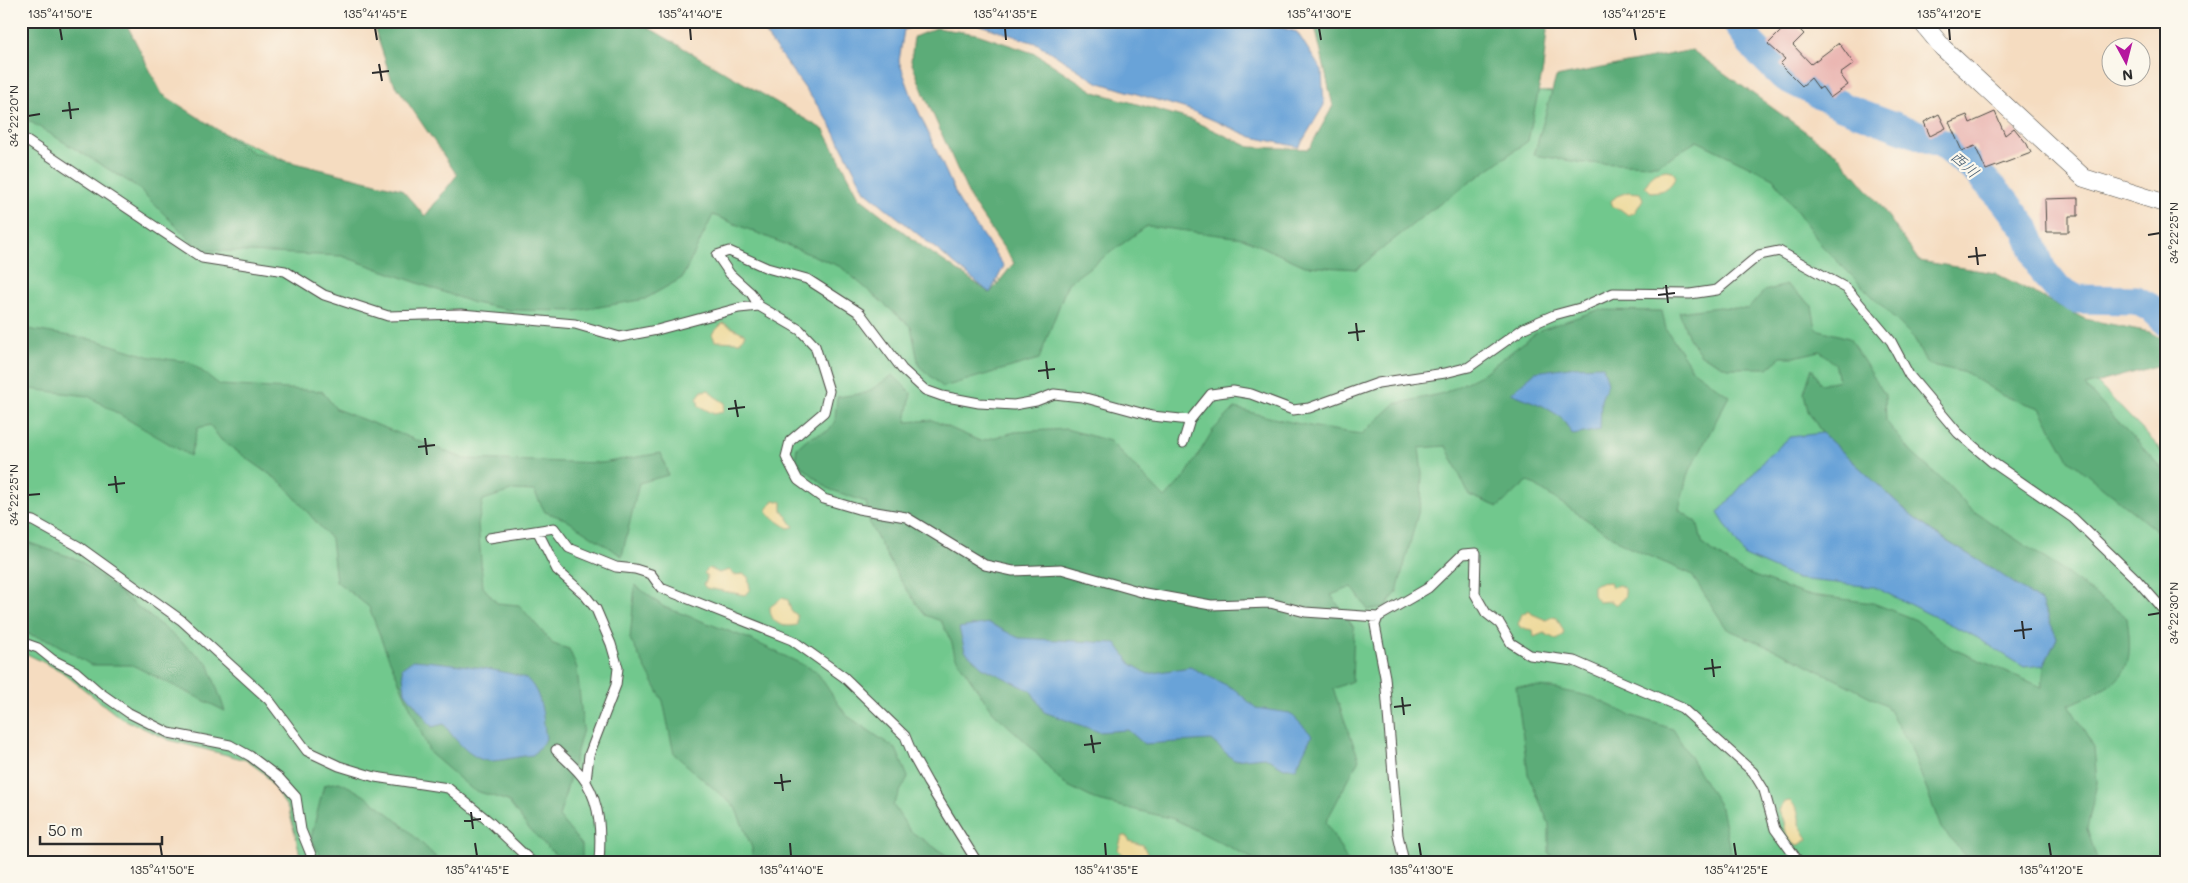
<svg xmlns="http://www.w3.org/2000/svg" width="2188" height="883" font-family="Mali,'Klee One',sans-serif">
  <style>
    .green { fill: #71c88d; stroke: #4e7a5c }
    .forest { fill: #5cac78; stroke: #446c52 }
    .sand { fill: #eeda9e; stroke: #8c8264 }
    .water { fill: #69a3d8; stroke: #4a6782 }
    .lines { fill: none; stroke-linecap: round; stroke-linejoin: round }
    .river { stroke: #69a3d8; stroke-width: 29 }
    .building { fill: #e9b1ad }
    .service-casing { stroke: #494641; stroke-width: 11 }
    .minor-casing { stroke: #494641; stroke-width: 19 }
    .service { stroke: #fff; stroke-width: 9 }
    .minor { stroke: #fff; stroke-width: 18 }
    .ticks { fill: none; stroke: #2b2b2b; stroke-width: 2 }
    .labels { text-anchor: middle; stroke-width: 4.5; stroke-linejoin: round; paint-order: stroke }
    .water-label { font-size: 16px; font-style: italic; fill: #445b70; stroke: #fbf7ec }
    .neatline { fill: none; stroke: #2b2b2b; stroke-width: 2 }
    .ticks-label { font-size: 12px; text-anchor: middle; fill: #2b2b2b }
  </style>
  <rect width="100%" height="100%" fill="#fbf7ec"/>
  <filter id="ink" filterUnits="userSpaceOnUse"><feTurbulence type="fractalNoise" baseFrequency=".02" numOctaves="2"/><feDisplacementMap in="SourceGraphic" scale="10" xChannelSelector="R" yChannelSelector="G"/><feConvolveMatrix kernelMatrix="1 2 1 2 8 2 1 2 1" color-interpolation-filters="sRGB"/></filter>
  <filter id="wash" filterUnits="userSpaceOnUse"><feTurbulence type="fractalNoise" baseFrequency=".0096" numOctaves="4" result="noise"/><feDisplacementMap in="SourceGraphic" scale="20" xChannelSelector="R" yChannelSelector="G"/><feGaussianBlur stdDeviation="1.12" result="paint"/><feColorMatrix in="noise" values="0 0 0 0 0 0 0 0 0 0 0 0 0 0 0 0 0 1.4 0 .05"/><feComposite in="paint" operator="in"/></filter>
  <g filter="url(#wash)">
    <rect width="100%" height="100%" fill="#f5dcc0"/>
    <path class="green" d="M 21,45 L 424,221 L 748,173 L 993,327 L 1040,204 L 1236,211 L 1523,92 L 1601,91 L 1750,132 L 1936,312 L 2044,328 L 2156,444 L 2167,461 L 2167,862 L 302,862 L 289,810 L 264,773 L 246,760 L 169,740 L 119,717 L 61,671 L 21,651 Z"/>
    <path class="forest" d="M 32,21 L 125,21 L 162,94 L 254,153 L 401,189 L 425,216 L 457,175 L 391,78 L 372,21 L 637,21 L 824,130 L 860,198 L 923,247 L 990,293 L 1014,263 L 971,200 L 924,94 L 911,61 L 914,37 L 936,28 L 977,34 L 1036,54 L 1095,92 L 1189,119 L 1250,147 L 1309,149 L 1333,106 L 1315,26 L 1302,21 L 1548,21 L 1543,69 L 1528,141 L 1427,213 L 1357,269 L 1305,266 L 1243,238 L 1147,226 L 1068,283 L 1039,359 L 943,387 L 919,366 L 911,327 L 841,267 L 713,215 L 682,278 L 645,299 L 576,311 L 510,310 L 474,303 L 342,256 L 200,250 L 136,186 L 21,116 L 21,24 Z
      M 1692,50 L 1838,155 L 1881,206 L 1919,261 L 1995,273 L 2085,319 L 2150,332 L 2167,341 L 2167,363 L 2085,386 L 2167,474 L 2167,544 L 2158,532 L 2069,460 L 2040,408 L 2003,396 L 1967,373 L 1927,364 L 1914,338 L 1822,246 L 1773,178 L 1697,141 L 1657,165 L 1584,163 L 1534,155 L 1556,77 Z
      M 1787,285 L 1812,306 L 1816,329 L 1849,338 L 1885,395 L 1886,421 L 1912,453 L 1949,486 L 1969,508 L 2062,570 L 2127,618 C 2136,679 2120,682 2069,705 L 2094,747 L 2097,783 L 2087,829 L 2098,862 L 1971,862 L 1941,828 L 1911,748 L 1886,705 L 1792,657 L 1727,629 L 1691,574 L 1628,547 L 1528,481 L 1498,507 L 1469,495 L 1446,446 L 1419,448 L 1422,473 L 1421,502 L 1397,592 L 1385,607 L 1368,610 L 1352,587 L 1331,595 L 1354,628 L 1352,681 L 1333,689 L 1359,759 L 1326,822 L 1348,862 L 1259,862 L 1174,819 L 1098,801 L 1064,784 L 1026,742 L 992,711 L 955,656 L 952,643 L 941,621 L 925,615 L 900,580 L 870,525 L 866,502 L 829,489 L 795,461 L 797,448 L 808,438 L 828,431 L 835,421 L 837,397 L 866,393 L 893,375 L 911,393 L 906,422 L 932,420 L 980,441 L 1015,432 L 1066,429 L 1110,441 L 1165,498 L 1186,475 L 1213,430 L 1235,408 C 1277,420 1319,429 1362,434 L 1395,404 L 1444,393 L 1481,375 L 1540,330 L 1598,310 L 1662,311 L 1666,329 L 1692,369 L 1729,396 L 1687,476 L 1679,510 L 1697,522 L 1703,545 L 1743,572 L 1803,594 L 1873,603 L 1916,620 L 1951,648 L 2042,687 L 2044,665 L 2057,638 L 1996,571 L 1943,539 L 1913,517 L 1822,433 L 1808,411 L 1804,393 L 1812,368 L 1821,384 L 1839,380 L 1835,364 L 1820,351 L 1794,357 L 1781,357 L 1768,368 L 1727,368 L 1701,355 L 1689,338 L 1679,312 L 1719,307 L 1748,309 L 1764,291 Z
      M 21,328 L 95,340 L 151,357 L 190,362 L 220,385 L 322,391 L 336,409 L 465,459 L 602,463 L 661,453 L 668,475 L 639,483 L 622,556 L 565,519 L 545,512 L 534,491 L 514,490 L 483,500 L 478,524 L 483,587 L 497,603 L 519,605 L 553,644 L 569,649 L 577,668 L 583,729 L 559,817 L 582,845 L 582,862 L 563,862 L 528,828 L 508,801 L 473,790 L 430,753 L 385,649 L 369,607 L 336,581 L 331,539 L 282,483 L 221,440 L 210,425 L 198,428 L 190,456 L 88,396 L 21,388 Z
      M 21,540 L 79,560 L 208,663 L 225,711 L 132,665 L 91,665 L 51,641 L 21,632 Z
      M 635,585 L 664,607 L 747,638 L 816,671 L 846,715 L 896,749 L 908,777 L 893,805 L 910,831 L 952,859 L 953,862 L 751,862 L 752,848 L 735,807 L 674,754 L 663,701 L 630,639 Z
      M 1516,686 L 1552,688 L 1592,697 L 1632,716 L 1673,729 L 1721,808 L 1730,850 L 1738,862 L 1556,862 L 1549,853 L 1549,824 L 1528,774 Z
      M 339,782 C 378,799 411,833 441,862 L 324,862 L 311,838 L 324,785 Z"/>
    <path class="sand" d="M 1666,170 L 1672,171 L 1676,177 C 1669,189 1664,191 1651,192 L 1645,186 L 1654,173 Z
      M 1628,192 L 1640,193 L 1643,199 L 1635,212 L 1628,215 L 1620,209 L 1613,207 L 1611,201 L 1617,196 Z
      M 723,323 L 745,334 L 740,342 L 715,341 L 712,334 Z
      M 709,390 L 714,396 L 725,403 L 723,412 L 714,414 L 699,406 L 697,398 L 702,391 Z
      M 774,500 L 782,502 L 782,510 L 794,527 L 788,528 L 769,515 L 767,510 Z
      M 709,568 L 719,573 L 730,570 L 733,575 L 744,574 L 748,577 L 750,589 L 745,595 L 706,588 L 703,584 L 706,582 L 707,576 L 704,573 Z
      M 1610,582 L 1612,587 L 1619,585 L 1625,589 C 1626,598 1622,600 1616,605 L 1611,601 L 1599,602 L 1593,595 L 1593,586 L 1598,583 Z
      M 782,598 L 788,600 L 791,611 L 797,615 L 797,625 C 783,628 770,624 770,607 Z
      M 1529,610 L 1532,614 L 1546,620 L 1552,617 L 1557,618 L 1564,632 L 1562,636 L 1557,640 L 1544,633 L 1534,637 L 1533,630 L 1521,628 L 1518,624 L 1522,614 Z
      M 1790,801 C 1797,807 1800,815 1799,824 L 1808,839 L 1799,845 L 1794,844 C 1785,834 1786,833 1784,821 C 1783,817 1780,814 1779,810 L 1784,802 Z
      M 1122,836 L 1127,836 L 1129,841 L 1143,845 L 1150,860 L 1130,860 L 1118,850 Z"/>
    <path class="water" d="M 751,21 L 927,21 L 904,30 L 899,61 L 912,97 L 961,205 L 1004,266 L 990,293 L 865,191 L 828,120 L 758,24 Z
      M 958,21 L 1258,21 L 1297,32 L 1322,71 L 1324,105 L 1299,147 L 1252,137 L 1190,110 L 1097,82 L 1038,44 L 977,24 Z
      M 1603,366 L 1608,383 L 1601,400 L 1600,430 L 1573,435 L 1561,417 L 1543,406 L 1511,393 L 1535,372 L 1569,367 Z
      M 1822,433 L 1913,517 L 1943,539 L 1996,571 L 2041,602 L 2057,638 L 2044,665 L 2024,667 L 1976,637 L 1874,587 L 1797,579 L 1745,556 L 1718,513 L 1766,458 L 1790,437 Z
      M 989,623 L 1019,638 L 1116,643 L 1131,664 L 1148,674 L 1190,667 L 1234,689 L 1256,708 L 1290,713 L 1312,735 L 1296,768 L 1284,768 L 1265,757 L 1234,760 L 1211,740 L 1144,744 L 1128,730 L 1099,732 L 1044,712 L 1031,691 L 982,667 L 965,651 L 959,628 Z
      M 413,660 C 431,661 518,670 529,681 C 543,696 543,719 546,739 L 533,755 C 520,756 506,760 493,761 C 473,763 454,739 444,724 L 432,727 L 405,692 L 402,668 Z"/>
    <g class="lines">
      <path class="river" d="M 1736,21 L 1751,44 L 1783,76 L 1844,107 L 1943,144 L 1975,170 L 2003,199 L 2026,229 L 2042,270 L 2057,288 L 2076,299 L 2136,300 L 2153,309 L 2167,322"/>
    </g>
    <g id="blocks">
      <path class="building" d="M 1791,21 L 1804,34 L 1793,45 L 1811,64 L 1839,43 L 1854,64 L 1840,74 L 1848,85 L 1830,98 L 1822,87 L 1819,89 L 1811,78 L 1802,86 L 1780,64 L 1785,59 L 1768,44 Z
        M 1995,112 L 2005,135 L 2014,128 L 2027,144 L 2031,153 L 1986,170 L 1975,146 L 1962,151 L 1949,122 L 1967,115 L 1970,123 Z
        M 1939,114 L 1946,128 L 1930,136 L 1924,122 Z
        M 2078,198 L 2078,216 L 2069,216 L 2069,232 L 2046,232 L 2045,199 Z"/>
    </g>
  </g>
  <g filter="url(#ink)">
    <use href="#blocks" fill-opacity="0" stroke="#494641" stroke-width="1"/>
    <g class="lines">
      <g class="service-casing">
        <path id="service" d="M 21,137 L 202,258 L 285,271 L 324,295 L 388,316 L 461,314 L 575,324 L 620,337 L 657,330 L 739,308 L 759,306 L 800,330 L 815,346 L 829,391 L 824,412 L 790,441 L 786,457 L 798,480 L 824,499 L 858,509 L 906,517 L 985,565 L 1013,571 L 1061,569 L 1145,593 L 1211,605 L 1270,603 L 1305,612 L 1378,617 L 1428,588 L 1463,554 L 1476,553 L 1475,594 L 1486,613 L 1500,624 L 1511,643 L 1530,655 L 1574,661 L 1682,708 L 1753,772 L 1764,790 L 1775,829 L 1799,862
          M 759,306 L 751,293 L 730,274 L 717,255 L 729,251 L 767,268 L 807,279 L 860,313 L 902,369 L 925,390 L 942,396 L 979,403 L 1014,405 L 1036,401 L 1054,394 L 1082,397 L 1152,416 L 1190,420
          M 1183,443 L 1190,420 L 1211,394 L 1233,391 L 1251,394 L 1293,410 L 1309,408 L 1378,383 L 1445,373 L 1469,367 L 1524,328 L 1554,315 L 1580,308 L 1613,293 L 1690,294 L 1717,290 L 1759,255 L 1779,251 L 1846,288 L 1891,341 L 1909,375 L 1958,433 L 1992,462 L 2073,518 L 2136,579 L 2167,614
          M 21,519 L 33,521 L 78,546 L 181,620 L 269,700 L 307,751 L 339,766 L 375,777 L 448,788 L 491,823 L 532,862
          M 538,532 L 557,570 L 584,594 L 596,609 L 611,644 L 618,668 L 616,685 L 589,755 L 586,781
          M 489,538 L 554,528 L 569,548 L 616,567 L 635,569 L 651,574 L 661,588 L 792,640 L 844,677 L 905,736 L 914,758 L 928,783 L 977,862
          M 1378,617 L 1375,625 L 1385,677 L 1398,835 L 1404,862
          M 21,642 L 38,648 L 53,660 L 75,671 L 99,692 L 129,713 L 169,733 L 230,745 L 250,756 L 279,778 L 296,797 L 301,830 L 314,862
          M 556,750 C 566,760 579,770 586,782 C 601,807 601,834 599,862"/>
      </g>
      <g class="minor-casing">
        <path id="minor" d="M 1921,21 L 1943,48 L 2084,178 L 2167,204"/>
      </g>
      <use href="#service" class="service"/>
      <use href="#minor" class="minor"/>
    </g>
  </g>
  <path class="ticks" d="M 60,28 L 62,40M 375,28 L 377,40M 690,28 L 691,40M 1005,28 L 1006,40M 1319,28 L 1321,40M 1634,28 L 1636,40M 1949,28 L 1950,40M 379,64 L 382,81M 372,73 L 389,71M 69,102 L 71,119M 62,111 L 79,109M 28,116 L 40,114M 2148,235 L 2160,233M 1976,247 L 1978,265M 1968,257 L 1986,255M 1666,285 L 1668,303M 1658,295 L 1675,293M 1356,323 L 1358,341M 1348,333 L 1365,331M 1046,361 L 1048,379M 1038,371 L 1055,369M 735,400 L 738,417M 728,409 L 745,407M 425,438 L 427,455M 418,447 L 435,445M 115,476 L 117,493M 108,485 L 125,483M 28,495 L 40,494M 2148,615 L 2160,613M 2022,621 L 2024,639M 2014,631 L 2032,629M 1712,659 L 1714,677M 1704,669 L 1721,667M 1402,697 L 1404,715M 1394,707 L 1411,705M 1091,735 L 1094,753M 1084,745 L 1101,743M 781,774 L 783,791M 774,783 L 791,781M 471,812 L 473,829M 464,821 L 481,819M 160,843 L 162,856M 475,843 L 477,856M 790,843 L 791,856M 1105,843 L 1106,856M 1419,843 L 1421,856M 1734,843 L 1736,856M 2049,843 L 2051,856"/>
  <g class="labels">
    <g class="water-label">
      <text transform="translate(1965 164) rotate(42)" y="6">西川</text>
    </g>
  </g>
  <rect width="2188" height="883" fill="none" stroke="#fbf7ec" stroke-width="55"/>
  <g transform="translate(2126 62) rotate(173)"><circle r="24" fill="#fbf7ec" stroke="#a8a59f"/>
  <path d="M0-4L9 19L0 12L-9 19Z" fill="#b5179e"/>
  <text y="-8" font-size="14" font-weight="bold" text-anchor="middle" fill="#2b2b2b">N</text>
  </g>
  <path d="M40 836v8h122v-8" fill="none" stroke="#2b2b2b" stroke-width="2.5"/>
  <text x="48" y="836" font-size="15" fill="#2b2b2b" stroke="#fbf7ec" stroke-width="4" paint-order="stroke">50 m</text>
  <rect x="28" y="28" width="2132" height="828" class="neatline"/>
  <g class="ticks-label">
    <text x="60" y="18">135°41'50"E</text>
    <text x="375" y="18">135°41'45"E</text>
    <text x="690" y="18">135°41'40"E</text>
    <text x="1005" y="18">135°41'35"E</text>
    <text x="1319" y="18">135°41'30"E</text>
    <text x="1634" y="18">135°41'25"E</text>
    <text x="1949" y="18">135°41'20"E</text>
    <text transform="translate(14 116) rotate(-90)" y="4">34°22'20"N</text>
    <text transform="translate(2174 233) rotate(-90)" y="4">34°22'25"N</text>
    <text transform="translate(14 495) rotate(-90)" y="4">34°22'25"N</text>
    <text transform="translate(2174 613) rotate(-90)" y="4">34°22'30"N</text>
    <text x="162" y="874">135°41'50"E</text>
    <text x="477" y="874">135°41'45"E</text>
    <text x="791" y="874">135°41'40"E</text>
    <text x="1106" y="874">135°41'35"E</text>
    <text x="1421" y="874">135°41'30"E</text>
    <text x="1736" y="874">135°41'25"E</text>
    <text x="2051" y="874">135°41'20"E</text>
  </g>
</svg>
